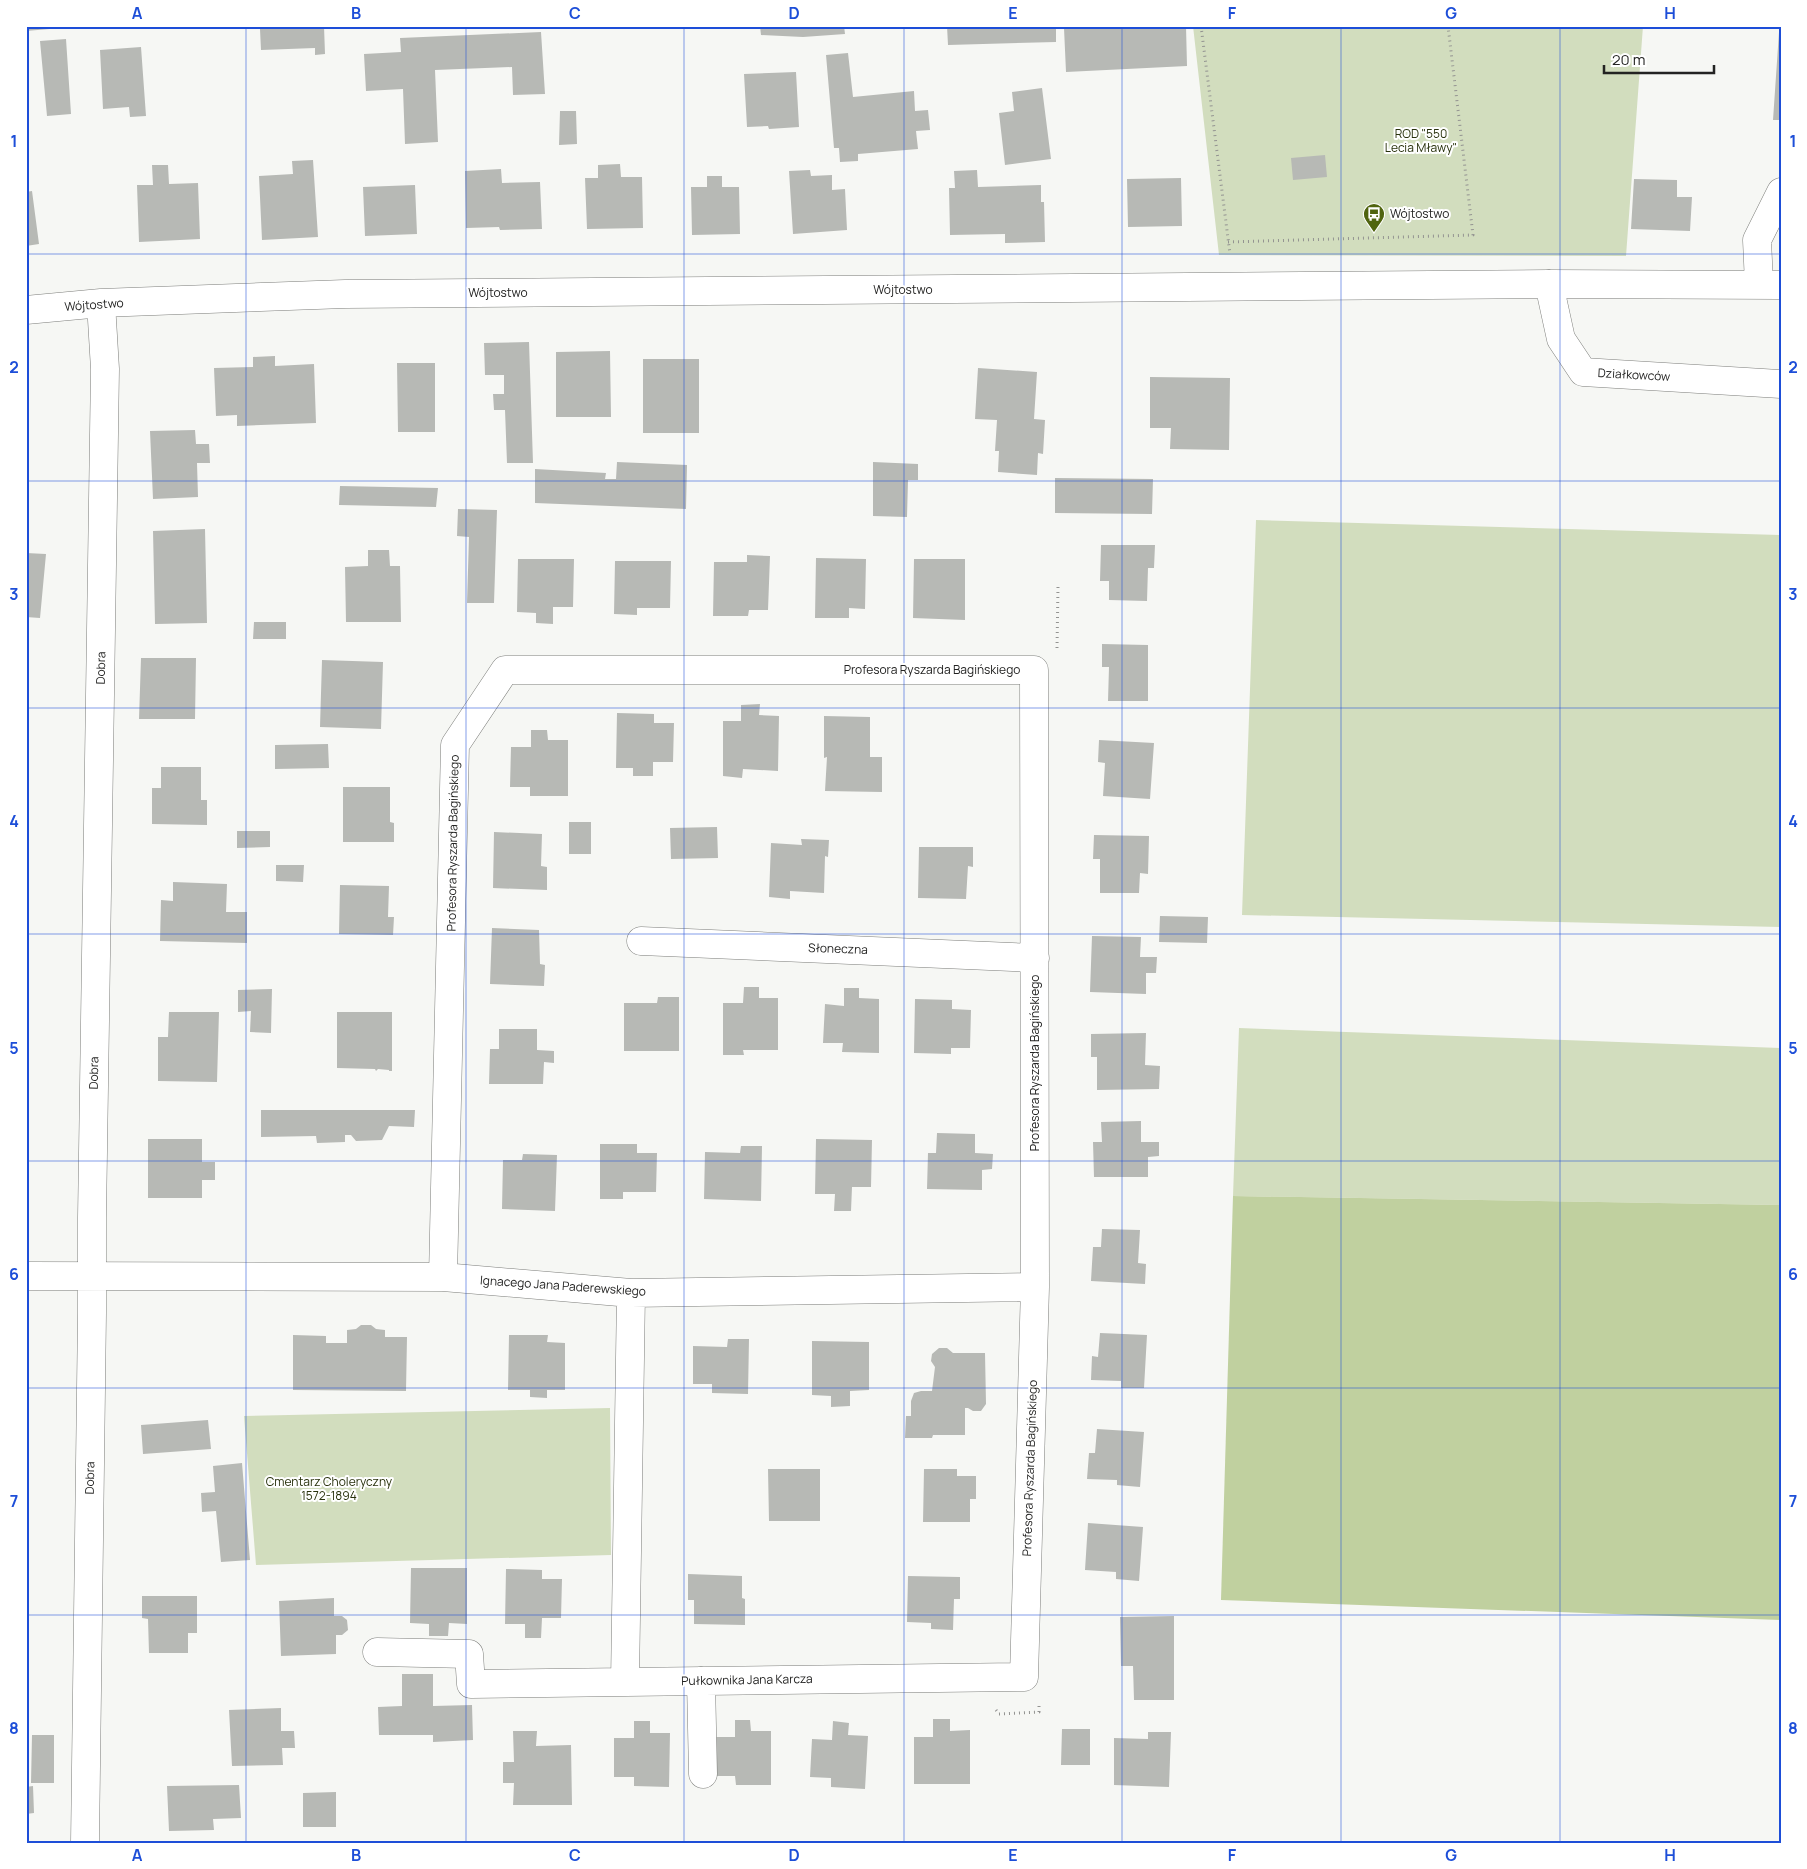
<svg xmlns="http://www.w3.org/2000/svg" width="1807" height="1869" font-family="Manrope,sans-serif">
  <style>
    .green { fill: #d2ddbe }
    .forest { fill: #c0d09f }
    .building { fill: #b7b9b5 }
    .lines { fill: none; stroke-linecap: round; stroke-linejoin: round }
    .minor-casing { stroke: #7d7e7b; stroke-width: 29 }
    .path { stroke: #939391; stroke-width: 3; stroke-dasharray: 1 4; stroke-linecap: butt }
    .minor { stroke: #fff; stroke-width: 28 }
    .grid { fill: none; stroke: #1d4ed8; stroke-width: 1; stroke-opacity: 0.55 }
    .labels { text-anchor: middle; stroke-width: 4; stroke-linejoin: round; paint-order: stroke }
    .park-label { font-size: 12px; fill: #28310c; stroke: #fff }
    .poi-label { font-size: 12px; fill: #232322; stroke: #fff; text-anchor: start }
    .street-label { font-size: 12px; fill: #232322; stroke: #fff }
    .neatline { fill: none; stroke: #1d4ed8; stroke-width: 2 }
    .grid-label { font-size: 16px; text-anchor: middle; font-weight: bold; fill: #1d4ed8 }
  </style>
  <rect width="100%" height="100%" fill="#f6f7f4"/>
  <path class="green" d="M 1193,26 L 1643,26 L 1626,256 L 1219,255 Z
    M 1256,520 L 1781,535 L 1781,927 L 1242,915 Z
    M 1239,1028 L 1781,1048 L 1781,1205 L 1233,1196 Z
    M 610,1408 L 611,1555 L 256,1565 L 244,1416 Z"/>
  <path class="forest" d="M 1233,1196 L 1781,1205 L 1781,1620 L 1221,1600 Z"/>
  <path class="building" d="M 26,26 L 61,26 L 61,28 L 26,31 Z
    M 324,26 L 325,54 L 315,55 L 315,48 L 261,50 L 260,29 Z
    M 760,26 L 844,26 L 845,34 L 803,37 L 761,35 Z
    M 947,26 L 1056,26 L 1056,42 L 948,45 Z
    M 1106,26 L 1186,26 L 1187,66 L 1066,72 L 1064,28 Z
    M 541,32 L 545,94 L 513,95 L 512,67 L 435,70 L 438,142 L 405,144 L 403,89 L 366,91 L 364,54 L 401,52 L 400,38 Z
    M 1779,32 L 1781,32 L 1781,120 L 1773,120 Z
    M 66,39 L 71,114 L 47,116 L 40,41 Z
    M 141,47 L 146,116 L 130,117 L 129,107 L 103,109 L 100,50 Z
    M 848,53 L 853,97 L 914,91 L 915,111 L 928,110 L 930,130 L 916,131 L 918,149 L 858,154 L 858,161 L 840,162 L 839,148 L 834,148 L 826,55 Z
    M 796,72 L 799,127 L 769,129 L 768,126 L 747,127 L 744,74 Z
    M 1042,88 L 1051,159 L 1005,165 L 999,113 L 1014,111 L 1012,92 Z
    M 560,111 L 576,111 L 577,144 L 559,145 Z
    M 1325,155 L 1327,177 L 1293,180 L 1291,158 Z
    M 313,160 L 318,237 L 262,240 L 259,176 L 293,174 L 292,161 Z
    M 620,164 L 621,177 L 642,177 L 643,228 L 587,229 L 585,178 L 598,178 L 598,165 Z
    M 152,165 L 168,165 L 169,184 L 198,183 L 200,239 L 139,242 L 137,185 L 153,185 Z
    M 501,169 L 502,183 L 540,182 L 542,229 L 500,230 L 499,227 L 466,228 L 465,171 Z
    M 810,170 L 811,176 L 832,175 L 832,190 L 845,189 L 847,230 L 793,234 L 789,171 Z
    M 977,170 L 978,187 L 1041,185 L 1041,202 L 1044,202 L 1045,242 L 1005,243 L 1005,234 L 950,235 L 949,188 L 955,188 L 954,171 Z
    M 707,176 L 722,176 L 722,187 L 739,187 L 740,234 L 692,235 L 691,187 L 707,187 Z
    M 1181,178 L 1182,226 L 1128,227 L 1127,179 Z
    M 1634,179 L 1677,180 L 1677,197 L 1692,197 L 1690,231 L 1631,229 Z
    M 415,185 L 417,234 L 365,236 L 363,187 Z
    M 32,191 L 39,244 L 26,246 L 26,192 Z
    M 529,342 L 533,463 L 507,463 L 505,410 L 494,410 L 493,394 L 504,394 L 504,375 L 485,375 L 484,343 Z
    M 610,351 L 611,417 L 556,417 L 556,352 Z
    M 275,356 L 275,366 L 314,364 L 316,423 L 237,426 L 237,415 L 216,416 L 214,368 L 253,367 L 253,357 Z
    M 643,359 L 699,359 L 699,433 L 643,433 Z
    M 397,363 L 435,363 L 435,432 L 398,432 Z
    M 978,368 L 1037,372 L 1034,419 L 1045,420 L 1043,454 L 1038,453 L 1037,475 L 998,472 L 999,451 L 995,451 L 997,420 L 975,419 Z
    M 1150,377 L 1230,378 L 1229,450 L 1170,449 L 1171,428 L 1150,428 Z
    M 195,430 L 196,444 L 209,444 L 210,463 L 197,463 L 198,497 L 153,499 L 150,431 Z
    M 617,462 L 687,465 L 686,509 L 535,503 L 535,469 L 606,473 L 605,479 L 616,479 Z
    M 873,462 L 918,464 L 918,480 L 908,480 L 907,517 L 873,516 Z
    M 1055,478 L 1153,479 L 1152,514 L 1055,513 Z
    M 340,486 L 438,488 L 436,507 L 339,505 Z
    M 458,509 L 497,510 L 494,603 L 467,603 L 469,537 L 457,536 Z
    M 205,529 L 207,623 L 155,624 L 153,531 Z
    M 1101,545 L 1155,545 L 1154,568 L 1148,568 L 1147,601 L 1109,600 L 1109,581 L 1100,581 Z
    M 368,550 L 389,550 L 390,566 L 400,566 L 401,622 L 346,622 L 345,567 L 368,566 Z
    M 26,553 L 46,554 L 40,618 L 26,617 Z
    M 747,555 L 770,556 L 768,610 L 749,610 L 748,616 L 713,616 L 714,562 L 747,562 Z
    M 816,558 L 866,559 L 865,609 L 849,608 L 849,618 L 815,618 Z
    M 518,559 L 574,559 L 573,607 L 553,607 L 553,624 L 536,623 L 536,613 L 517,612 Z
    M 914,559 L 965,559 L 965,620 L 913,618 Z
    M 615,561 L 671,561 L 670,608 L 637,608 L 637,615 L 614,614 Z
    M 254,622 L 286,622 L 286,639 L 253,639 Z
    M 1102,644 L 1148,645 L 1148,701 L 1108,701 L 1109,667 L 1102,667 Z
    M 141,658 L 196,658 L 195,719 L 139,719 Z
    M 322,660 L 383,662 L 381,729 L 320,727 Z
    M 29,669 L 29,692 L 26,692 L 26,670 Z
    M 760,704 L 759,715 L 779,716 L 778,771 L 743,769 L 742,778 L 723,776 L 723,721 L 741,721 L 741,705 Z
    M 617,713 L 654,714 L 654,723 L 674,723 L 673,762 L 653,762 L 653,776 L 633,776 L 633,768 L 616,768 Z
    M 824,716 L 870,717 L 870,757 L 882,757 L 882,792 L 825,791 L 827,757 L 824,758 Z
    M 531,730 L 547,730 L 548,740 L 568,740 L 568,796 L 530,796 L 530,787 L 510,787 L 511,747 L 531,747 Z
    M 1099,740 L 1154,743 L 1150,799 L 1103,796 L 1105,763 L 1098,762 Z
    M 328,744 L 329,768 L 275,769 L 275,745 Z
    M 161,767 L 201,767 L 201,800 L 207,800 L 207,825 L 152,824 L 152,788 L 161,788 Z
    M 26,771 L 29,771 L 29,828 L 26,828 Z
    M 343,787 L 390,787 L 390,822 L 394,823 L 394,842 L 343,842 Z
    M 569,822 L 591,822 L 591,854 L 569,854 Z
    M 717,827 L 718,858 L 671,859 L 670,828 Z
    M 237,831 L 270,831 L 270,847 L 237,848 Z
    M 494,832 L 542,834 L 541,866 L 547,867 L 547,890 L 493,888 Z
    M 1094,835 L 1149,836 L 1148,874 L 1140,873 L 1139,893 L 1100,893 L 1100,859 L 1093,859 Z
    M 801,839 L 829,840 L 828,857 L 825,856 L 824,893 L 790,891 L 790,899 L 769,897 L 771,843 L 802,845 Z
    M 919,847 L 973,847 L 973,867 L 968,866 L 966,899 L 918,898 Z
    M 276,865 L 304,865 L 303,882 L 276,881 Z
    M 173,882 L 227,884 L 226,912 L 247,912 L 247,943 L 160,941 L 161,900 L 173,901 Z
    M 340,885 L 389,886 L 388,917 L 394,917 L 393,935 L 339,934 Z
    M 1160,916 L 1208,917 L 1207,943 L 1159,942 Z
    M 492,928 L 539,930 L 540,964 L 545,965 L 544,986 L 490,984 Z
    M 1092,936 L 1141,937 L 1140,957 L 1157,957 L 1156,973 L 1146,973 L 1146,994 L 1090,992 Z
    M 744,987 L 759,987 L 759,998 L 778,998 L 778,1050 L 743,1050 L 744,1055 L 723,1055 L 723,1003 L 743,1003 Z
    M 844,988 L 859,988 L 859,998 L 879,999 L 879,1053 L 842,1052 L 843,1043 L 823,1043 L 825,1004 L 844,1006 Z
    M 272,989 L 271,1033 L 250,1032 L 251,1011 L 238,1012 L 238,990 Z
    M 658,997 L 679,997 L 679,1051 L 624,1051 L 624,1003 L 657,1003 Z
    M 915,999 L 952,1000 L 952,1009 L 971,1010 L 970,1048 L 951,1048 L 951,1054 L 914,1053 Z
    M 169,1012 L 219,1012 L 217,1082 L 158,1081 L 158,1037 L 168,1037 Z
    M 337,1012 L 392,1012 L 392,1071 L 389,1071 L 389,1070 L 378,1069 L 376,1071 L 375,1069 L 337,1068 Z
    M 499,1029 L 537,1029 L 537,1050 L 554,1051 L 554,1063 L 544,1062 L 543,1084 L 489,1084 L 490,1049 L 499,1049 Z
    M 1146,1033 L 1145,1065 L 1160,1066 L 1159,1089 L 1097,1090 L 1097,1057 L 1091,1057 L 1091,1034 Z
    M 261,1110 L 415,1110 L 414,1127 L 389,1126 L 382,1140 L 356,1141 L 351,1135 L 345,1135 L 345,1142 L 317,1143 L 316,1136 L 261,1137 Z
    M 1141,1121 L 1141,1142 L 1159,1142 L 1159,1156 L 1148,1157 L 1148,1177 L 1094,1177 L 1093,1142 L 1102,1142 L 1101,1122 Z
    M 937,1133 L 975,1134 L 975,1153 L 993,1154 L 992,1169 L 982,1170 L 982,1190 L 927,1189 L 928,1153 L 936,1153 Z
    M 148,1139 L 202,1139 L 202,1162 L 215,1162 L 215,1180 L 202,1180 L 202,1198 L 148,1198 Z
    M 816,1139 L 872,1140 L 871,1187 L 852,1187 L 851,1211 L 834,1211 L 835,1194 L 815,1194 Z
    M 600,1144 L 637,1144 L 637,1153 L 657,1153 L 656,1192 L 623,1192 L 623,1199 L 600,1199 Z
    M 741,1146 L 762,1146 L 761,1201 L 704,1199 L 705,1152 L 740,1153 Z
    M 523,1154 L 557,1155 L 555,1211 L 502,1209 L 503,1160 L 522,1160 Z
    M 1102,1229 L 1140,1230 L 1138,1263 L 1146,1264 L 1145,1284 L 1091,1281 L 1093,1247 L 1101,1247 Z
    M 361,1325 L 371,1325 L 376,1329 L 385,1330 L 385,1337 L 407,1337 L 406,1391 L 293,1390 L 293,1335 L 326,1336 L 326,1343 L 347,1343 L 347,1330 L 356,1329 Z
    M 1100,1333 L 1147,1335 L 1144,1388 L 1121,1388 L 1121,1381 L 1091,1380 L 1092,1356 L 1098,1357 Z
    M 509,1335 L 548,1335 L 547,1342 L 565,1343 L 565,1390 L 547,1390 L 547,1398 L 530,1397 L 530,1390 L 508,1390 Z
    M 728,1339 L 749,1339 L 748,1394 L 712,1393 L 712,1384 L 693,1384 L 693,1346 L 727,1347 Z
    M 812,1341 L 869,1342 L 869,1390 L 850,1391 L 850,1406 L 831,1407 L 831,1396 L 812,1395 Z
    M 939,1348 L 947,1348 L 953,1353 L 985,1353 L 986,1404 L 981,1411 L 973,1411 L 968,1408 L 965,1408 L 965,1435 L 933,1435 L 932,1438 L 905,1438 L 906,1416 L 911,1416 L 911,1401 L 914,1393 L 921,1391 L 932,1391 L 935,1367 L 931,1361 L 932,1354 Z
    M 208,1420 L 211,1449 L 143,1454 L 141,1425 Z
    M 1097,1429 L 1144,1432 L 1140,1487 L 1117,1485 L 1117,1480 L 1087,1479 L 1089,1453 L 1095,1453 Z
    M 242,1463 L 250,1560 L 221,1562 L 216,1511 L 202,1512 L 201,1493 L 215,1492 L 213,1466 Z
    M 768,1469 L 820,1469 L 820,1521 L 769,1521 Z
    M 924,1469 L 957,1469 L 957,1476 L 976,1476 L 976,1499 L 970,1499 L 970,1522 L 923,1522 Z
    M 1088,1523 L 1143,1527 L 1139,1581 L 1116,1579 L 1116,1572 L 1085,1570 Z
    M 411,1568 L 467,1568 L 467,1624 L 449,1623 L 448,1636 L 429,1636 L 429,1624 L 410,1623 Z
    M 506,1569 L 542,1570 L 542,1579 L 562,1579 L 561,1618 L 542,1618 L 541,1638 L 525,1638 L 525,1624 L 505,1624 Z
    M 688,1574 L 742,1576 L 742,1598 L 745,1599 L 745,1625 L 694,1624 L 694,1600 L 688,1600 Z
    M 908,1576 L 960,1577 L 960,1599 L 954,1599 L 953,1630 L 931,1629 L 931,1623 L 907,1622 Z
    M 142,1596 L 197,1596 L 197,1633 L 188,1633 L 188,1653 L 149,1653 L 148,1619 L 142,1618 Z
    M 334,1598 L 334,1616 L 342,1616 L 347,1620 L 348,1630 L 342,1635 L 336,1635 L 336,1654 L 281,1656 L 279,1601 Z
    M 1174,1616 L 1174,1700 L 1134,1700 L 1133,1666 L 1121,1666 L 1120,1617 Z
    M 402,1674 L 433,1674 L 433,1706 L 472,1705 L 473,1740 L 433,1742 L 433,1735 L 379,1735 L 378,1707 L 402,1706 Z
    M 281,1708 L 281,1731 L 294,1731 L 295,1748 L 282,1748 L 283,1765 L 232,1766 L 229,1710 Z
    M 933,1719 L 950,1719 L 950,1731 L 970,1730 L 970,1784 L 914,1784 L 914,1737 L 933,1737 Z
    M 735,1720 L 750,1720 L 751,1731 L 771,1731 L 771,1785 L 736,1785 L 735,1776 L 715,1776 L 714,1737 L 735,1737 Z
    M 634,1721 L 650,1721 L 650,1733 L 670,1733 L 669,1787 L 634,1786 L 634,1777 L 614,1777 L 614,1738 L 634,1738 Z
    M 833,1721 L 849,1723 L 848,1735 L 868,1736 L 865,1789 L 831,1787 L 831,1778 L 810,1777 L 812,1739 L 832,1740 Z
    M 1062,1729 L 1090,1729 L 1090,1765 L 1061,1765 Z
    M 513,1731 L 537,1731 L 536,1746 L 571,1745 L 572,1805 L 513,1805 L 514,1783 L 503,1783 L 503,1762 L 514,1762 Z
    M 1148,1732 L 1171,1732 L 1169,1787 L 1114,1785 L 1114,1738 L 1148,1739 Z
    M 32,1735 L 54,1735 L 54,1783 L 31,1783 Z
    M 239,1785 L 241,1818 L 213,1819 L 214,1830 L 169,1831 L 167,1786 Z
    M 33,1786 L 34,1813 L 26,1814 L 26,1787 Z
    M 336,1792 L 336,1827 L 303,1827 L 303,1793 Z"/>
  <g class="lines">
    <g class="minor-casing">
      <path id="minor" d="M 1759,283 L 1757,240 L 1781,192
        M 1549,284 L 1561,339 L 1583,372 L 1781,384
        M 26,310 L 101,303 L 345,294 L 1549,284 L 1781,285
        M 641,941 L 1035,958
        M 26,1276 L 443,1277 L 631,1293 L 1035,1287
        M 377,1652 L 469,1654 L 471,1684 L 1024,1677 L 1035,1287 L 1034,670 L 505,670 L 455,745 L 443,1277
        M 701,1681 L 703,1774
        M 625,1682 L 631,1293
        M 85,1843 L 92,1313 L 92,1217 L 105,369 L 101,303"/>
    </g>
    <path class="path" d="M 1201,26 L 1230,254
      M 1228,242 L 1473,235 L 1448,26
      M 1057,648 L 1058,586
      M 996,1710 L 999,1714 L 1039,1712 L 1039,1706"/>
    <use href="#minor" class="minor"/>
  </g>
  <path class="grid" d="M 246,26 L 246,1843M 466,26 L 466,1843M 684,26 L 684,1843M 904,26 L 904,1843M 1122,26 L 1122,1843M 1341,26 L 1341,1843M 1560,26 L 1560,1843M 26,254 L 1781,254M 26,481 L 1781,481M 26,708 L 1781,708M 26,934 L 1781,934M 26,1161 L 1781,1161M 26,1388 L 1781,1388M 26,1615 L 1781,1615"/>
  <defs>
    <g id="bus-pin" transform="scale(1.125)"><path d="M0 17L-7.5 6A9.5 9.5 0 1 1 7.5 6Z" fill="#50640f" stroke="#fff"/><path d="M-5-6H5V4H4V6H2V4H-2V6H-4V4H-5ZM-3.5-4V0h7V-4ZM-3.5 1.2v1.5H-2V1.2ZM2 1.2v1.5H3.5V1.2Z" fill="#fff"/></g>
  </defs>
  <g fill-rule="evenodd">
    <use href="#bus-pin" x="1374" y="214"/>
  </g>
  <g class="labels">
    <g class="park-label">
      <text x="1421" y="138">ROD "550<tspan x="1421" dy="14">Lecia Mławy"</tspan></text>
      <text x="329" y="1486">Cmentarz Choleryczny<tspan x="329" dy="14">1572-1894</tspan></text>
    </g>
    <g class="poi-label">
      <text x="1390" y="218">Wójtostwo</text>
    </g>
    <g class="street-label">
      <text x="903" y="294">Wójtostwo</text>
      <text x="498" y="297">Wójtostwo</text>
      <text transform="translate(94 305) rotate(-4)" y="4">Wójtostwo</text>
      <text transform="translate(1634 375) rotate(3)" y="4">Działkowców</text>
      <text transform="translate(101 668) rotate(-89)" y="4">Dobra</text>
      <text x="932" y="674">Profesora Ryszarda Bagińskiego</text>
      <text transform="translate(453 843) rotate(-89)" y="4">Profesora Ryszarda Bagińskiego</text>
      <text transform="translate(838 949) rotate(2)" y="4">Słoneczna</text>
      <text transform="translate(1035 1063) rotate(-90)" y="4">Profesora Ryszarda Bagińskiego</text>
      <text transform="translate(94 1073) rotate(-89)" y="4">Dobra</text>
      <text transform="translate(563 1286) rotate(4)" y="4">Ignacego Jana Paderewskiego</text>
      <text transform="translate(1030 1468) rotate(-88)" y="4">Profesora Ryszarda Bagińskiego</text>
      <text transform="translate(90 1478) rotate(-89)" y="4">Dobra</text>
      <text transform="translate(747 1680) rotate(-1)" y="4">Pułkownika Jana Karcza</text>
    </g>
  </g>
  <rect width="1807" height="1869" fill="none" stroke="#ffffff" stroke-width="55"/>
  <path d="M1604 65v8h110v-8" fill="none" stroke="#232322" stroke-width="2.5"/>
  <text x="1612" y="65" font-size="15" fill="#232322" stroke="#ffffff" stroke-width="4" paint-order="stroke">20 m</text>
  <rect x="28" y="28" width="1752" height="1814" class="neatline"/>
  <g class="grid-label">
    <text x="137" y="19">A</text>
    <text x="356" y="19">B</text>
    <text x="575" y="19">C</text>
    <text x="794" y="19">D</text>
    <text x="1013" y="19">E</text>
    <text x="1232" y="19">F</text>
    <text x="1451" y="19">G</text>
    <text x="1670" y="19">H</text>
    <text x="14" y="147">1</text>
    <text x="1793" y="147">1</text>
    <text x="14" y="373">2</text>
    <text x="1793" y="373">2</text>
    <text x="14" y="600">3</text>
    <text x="1793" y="600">3</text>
    <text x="14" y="827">4</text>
    <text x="1793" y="827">4</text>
    <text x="14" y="1054">5</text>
    <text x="1793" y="1054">5</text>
    <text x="14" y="1280">6</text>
    <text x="1793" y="1280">6</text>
    <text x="14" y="1507">7</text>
    <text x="1793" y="1507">7</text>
    <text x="14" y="1734">8</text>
    <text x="1793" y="1734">8</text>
    <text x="137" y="1861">A</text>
    <text x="356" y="1861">B</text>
    <text x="575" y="1861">C</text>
    <text x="794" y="1861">D</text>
    <text x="1013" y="1861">E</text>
    <text x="1232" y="1861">F</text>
    <text x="1451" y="1861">G</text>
    <text x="1670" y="1861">H</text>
  </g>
</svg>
